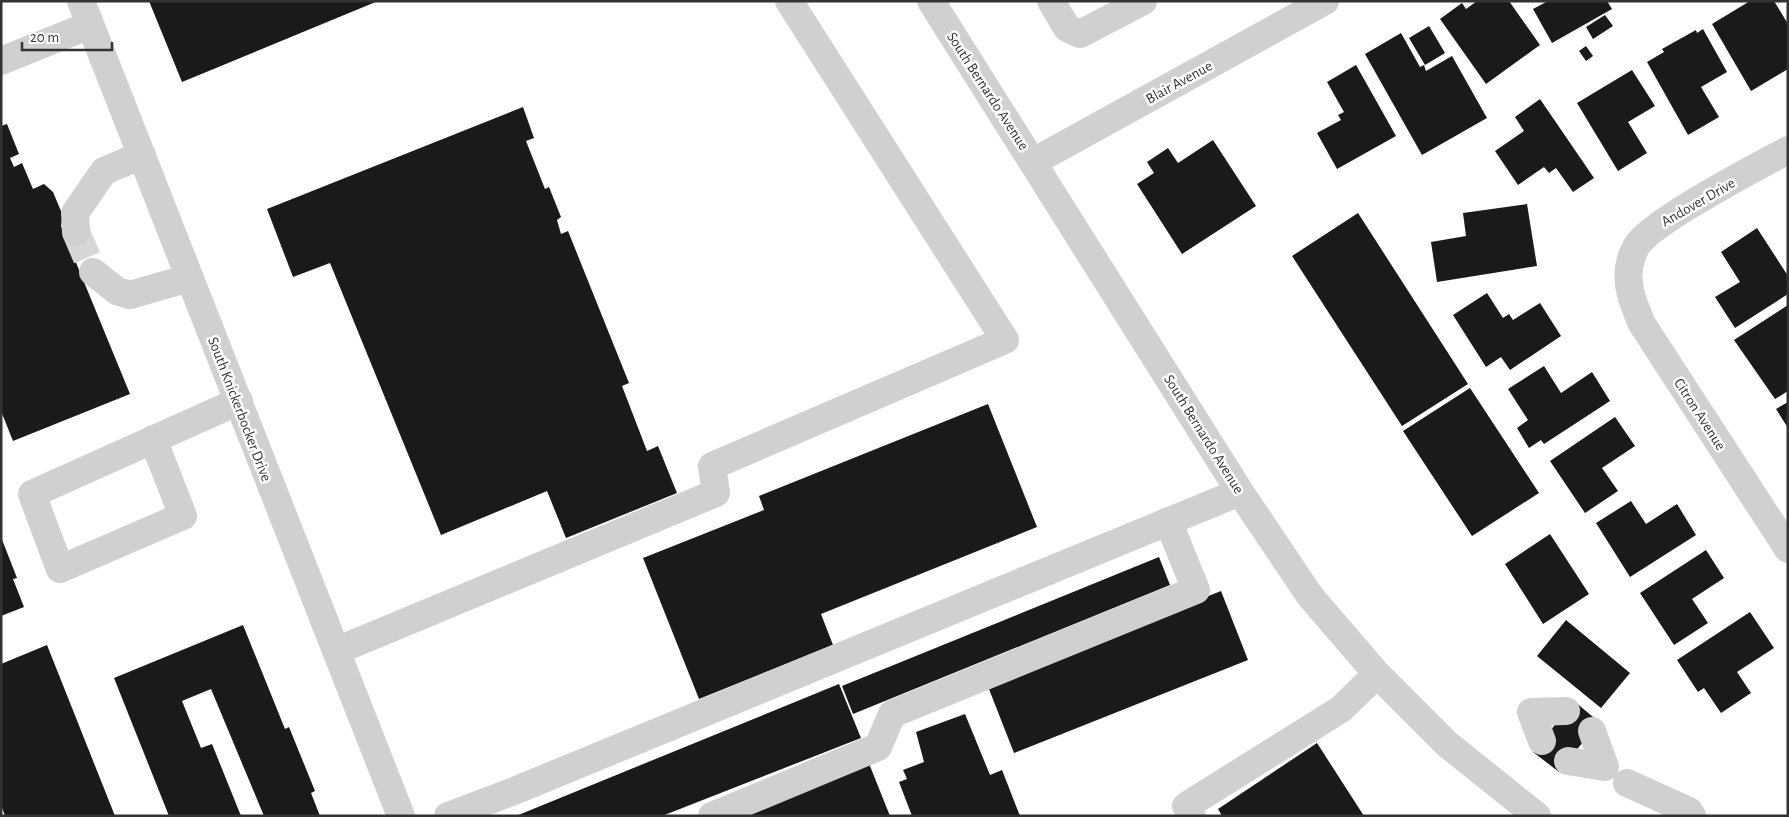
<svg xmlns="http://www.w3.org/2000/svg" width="1789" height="817" font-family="'Alegreya Sans',sans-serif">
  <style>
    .building { fill: #1a1a1a }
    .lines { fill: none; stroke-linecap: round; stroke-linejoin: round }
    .minor-tunnel { stroke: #d6d6d6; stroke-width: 28; stroke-dasharray: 28 14; stroke-linecap: butt }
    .minor { stroke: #d0d0d0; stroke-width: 28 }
    .labels { text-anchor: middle; stroke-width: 5; stroke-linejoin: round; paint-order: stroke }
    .street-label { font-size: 15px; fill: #333; stroke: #fff }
  </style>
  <rect width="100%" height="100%" fill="#fff"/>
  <path class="building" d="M 149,1 L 378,1 L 182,82 Z
    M 1477,1 L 1509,1 L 1540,45 L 1486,84 L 1440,19 L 1462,3 L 1466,9 Z
    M 1548,1 L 1607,1 L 1612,9 L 1552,43 L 1533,9 Z
    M 1750,1 L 1774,1 L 1788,24 L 1788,69 L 1751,91 L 1712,24 Z
    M 1605,15 L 1613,26 L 1593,39 L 1586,27 Z
    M 1429,26 L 1445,53 L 1425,65 L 1409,38 Z
    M 1703,29 L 1727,72 L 1701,87 L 1719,117 L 1688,135 L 1647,62 L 1664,52 L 1662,49 L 1696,30 L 1697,33 Z
    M 1401,33 L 1420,67 L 1424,65 L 1426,71 L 1452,56 L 1487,118 L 1422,155 L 1365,54 Z
    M 1586,46 L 1593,56 L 1586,61 L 1579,51 Z
    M 1356,65 L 1396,136 L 1337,169 L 1317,133 L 1341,120 L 1338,115 L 1344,112 L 1327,82 Z
    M 1632,70 L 1655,106 L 1628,122 L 1647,153 L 1618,171 L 1577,103 Z
    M 1540,99 L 1594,178 L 1573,192 L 1556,168 L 1549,173 L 1544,167 L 1518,185 L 1495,151 L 1524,131 L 1515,117 Z
    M 523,107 L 534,138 L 526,141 L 545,189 L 549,187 L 561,217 L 557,220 L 561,234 L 568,231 L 629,383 L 622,386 L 647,451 L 658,446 L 677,493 L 566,538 L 547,491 L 441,535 L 330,263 L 293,277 L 267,209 Z
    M 7,124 L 19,154 L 10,158 L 14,167 L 22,163 L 33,189 L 44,184 L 53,192 L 63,216 L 61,226 L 130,394 L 13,441 L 1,411 L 1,126 Z
    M 1213,140 L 1256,206 L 1182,254 L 1137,184 L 1154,173 L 1147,162 L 1168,148 L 1178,163 Z
    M 1527,204 L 1537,266 L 1437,282 L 1431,242 L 1466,236 L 1463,213 Z
    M 1358,213 L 1468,384 L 1402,426 L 1292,256 Z
    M 1757,228 L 1788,276 L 1788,294 L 1735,328 L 1715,297 L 1740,282 L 1721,252 Z
    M 1487,293 L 1503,318 L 1509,314 L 1513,320 L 1540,303 L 1561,336 L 1510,370 L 1501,357 L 1486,367 L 1453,315 Z
    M 1788,305 L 1788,391 L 1775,399 L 1734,340 Z
    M 1544,366 L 1561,393 L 1592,372 L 1610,401 L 1544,444 L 1541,440 L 1529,448 L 1517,428 L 1528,420 L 1508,389 Z
    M 1470,388 L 1539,493 L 1472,536 L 1403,431 Z
    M 1788,402 L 1788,428 L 1776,409 Z
    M 988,404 L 1037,527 L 821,614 L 833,645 L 699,699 L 643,558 L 764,510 L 759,496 Z
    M 1615,417 L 1635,446 L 1602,468 L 1618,491 L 1585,513 L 1550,461 Z
    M 1631,501 L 1646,524 L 1677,504 L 1696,535 L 1630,577 L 1596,523 Z
    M 1550,534 L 1589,594 L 1543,624 L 1505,564 Z
    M 1,537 L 17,578 L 13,579 L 24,607 L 1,616 Z
    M 1706,550 L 1724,578 L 1692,599 L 1708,623 L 1674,645 L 1640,593 Z
    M 1159,557 L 1170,585 L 853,714 L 842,686 Z
    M 1221,591 L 1248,660 L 1014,753 L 987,684 Z
    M 1750,612 L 1774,648 L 1737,672 L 1751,693 L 1721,713 L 1704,688 L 1698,692 L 1677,660 Z
    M 1566,620 L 1630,673 L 1601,708 L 1537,656 Z
    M 243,625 L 285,729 L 289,727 L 315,791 L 311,793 L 320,816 L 264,816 L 211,689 L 182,701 L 201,748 L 212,744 L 241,816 L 169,816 L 114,678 Z
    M 47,645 L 115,816 L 5,816 L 1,805 L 1,664 Z
    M 839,684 L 861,738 L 662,816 L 516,816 Z
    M 1574,701 L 1599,722 L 1559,772 L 1533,752 Z
    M 965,714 L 990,775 L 1002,770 L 1020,816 L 912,816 L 899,782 L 907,779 L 903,770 L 924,762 L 916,732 Z
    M 1317,743 L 1364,816 L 1222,816 L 1218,809 Z
    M 868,761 L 890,816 L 733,816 Z"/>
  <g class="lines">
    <path class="minor-tunnel" d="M 76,232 L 93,272"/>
    <path class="minor" d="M 81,1 L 401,816
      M 931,1 L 1240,492 L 1310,596 L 1377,674 L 1447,744 L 1537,816
      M 1051,1 L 1067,28 L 1080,34 L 1143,1
      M 1,61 L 90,25
      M 1788,150 C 1757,167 1650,222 1636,247 C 1621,274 1631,299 1642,324 L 1788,549
      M 1033,162 L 1325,1
      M 76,232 L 75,213 L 104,171 L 142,155
      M 93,272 L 117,291 L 130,295 L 189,278
      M 153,439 L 183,516 L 60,569 L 32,494 L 239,401
      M 336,651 L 716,493 L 712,466 L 1005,340 L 789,1
      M 1542,741 L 1531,712 L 1566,711
      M 1568,761 L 1605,767 L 1592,731
      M 1627,783 L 1689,811 L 1692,816
      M 448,816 L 514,791 L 1240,492
      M 712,816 L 878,747 L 892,714 L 1196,590 L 1168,521
      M 1192,816 L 1186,806 L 1341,709 L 1377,674"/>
  </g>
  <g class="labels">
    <g class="street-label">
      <text transform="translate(1179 82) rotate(-29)" y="5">Blair Avenue</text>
      <text transform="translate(988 91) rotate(57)" y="5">South Bernardo Avenue</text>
      <text transform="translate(1698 202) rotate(-30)" y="5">Andover Drive</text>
      <text transform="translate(240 409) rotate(69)" y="5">South Knickerbocker Drive</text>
      <text transform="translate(1700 414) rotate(57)" y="5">Citron Avenue</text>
      <text transform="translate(1204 434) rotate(58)" y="5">South Bernardo Avenue</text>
    </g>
  </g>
  <rect width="1789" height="817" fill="none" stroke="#333333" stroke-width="5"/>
  <path d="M22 42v8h90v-8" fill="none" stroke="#333333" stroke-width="2.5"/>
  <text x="30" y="42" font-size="15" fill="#333333" stroke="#ffffff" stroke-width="4" paint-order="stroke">20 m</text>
</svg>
